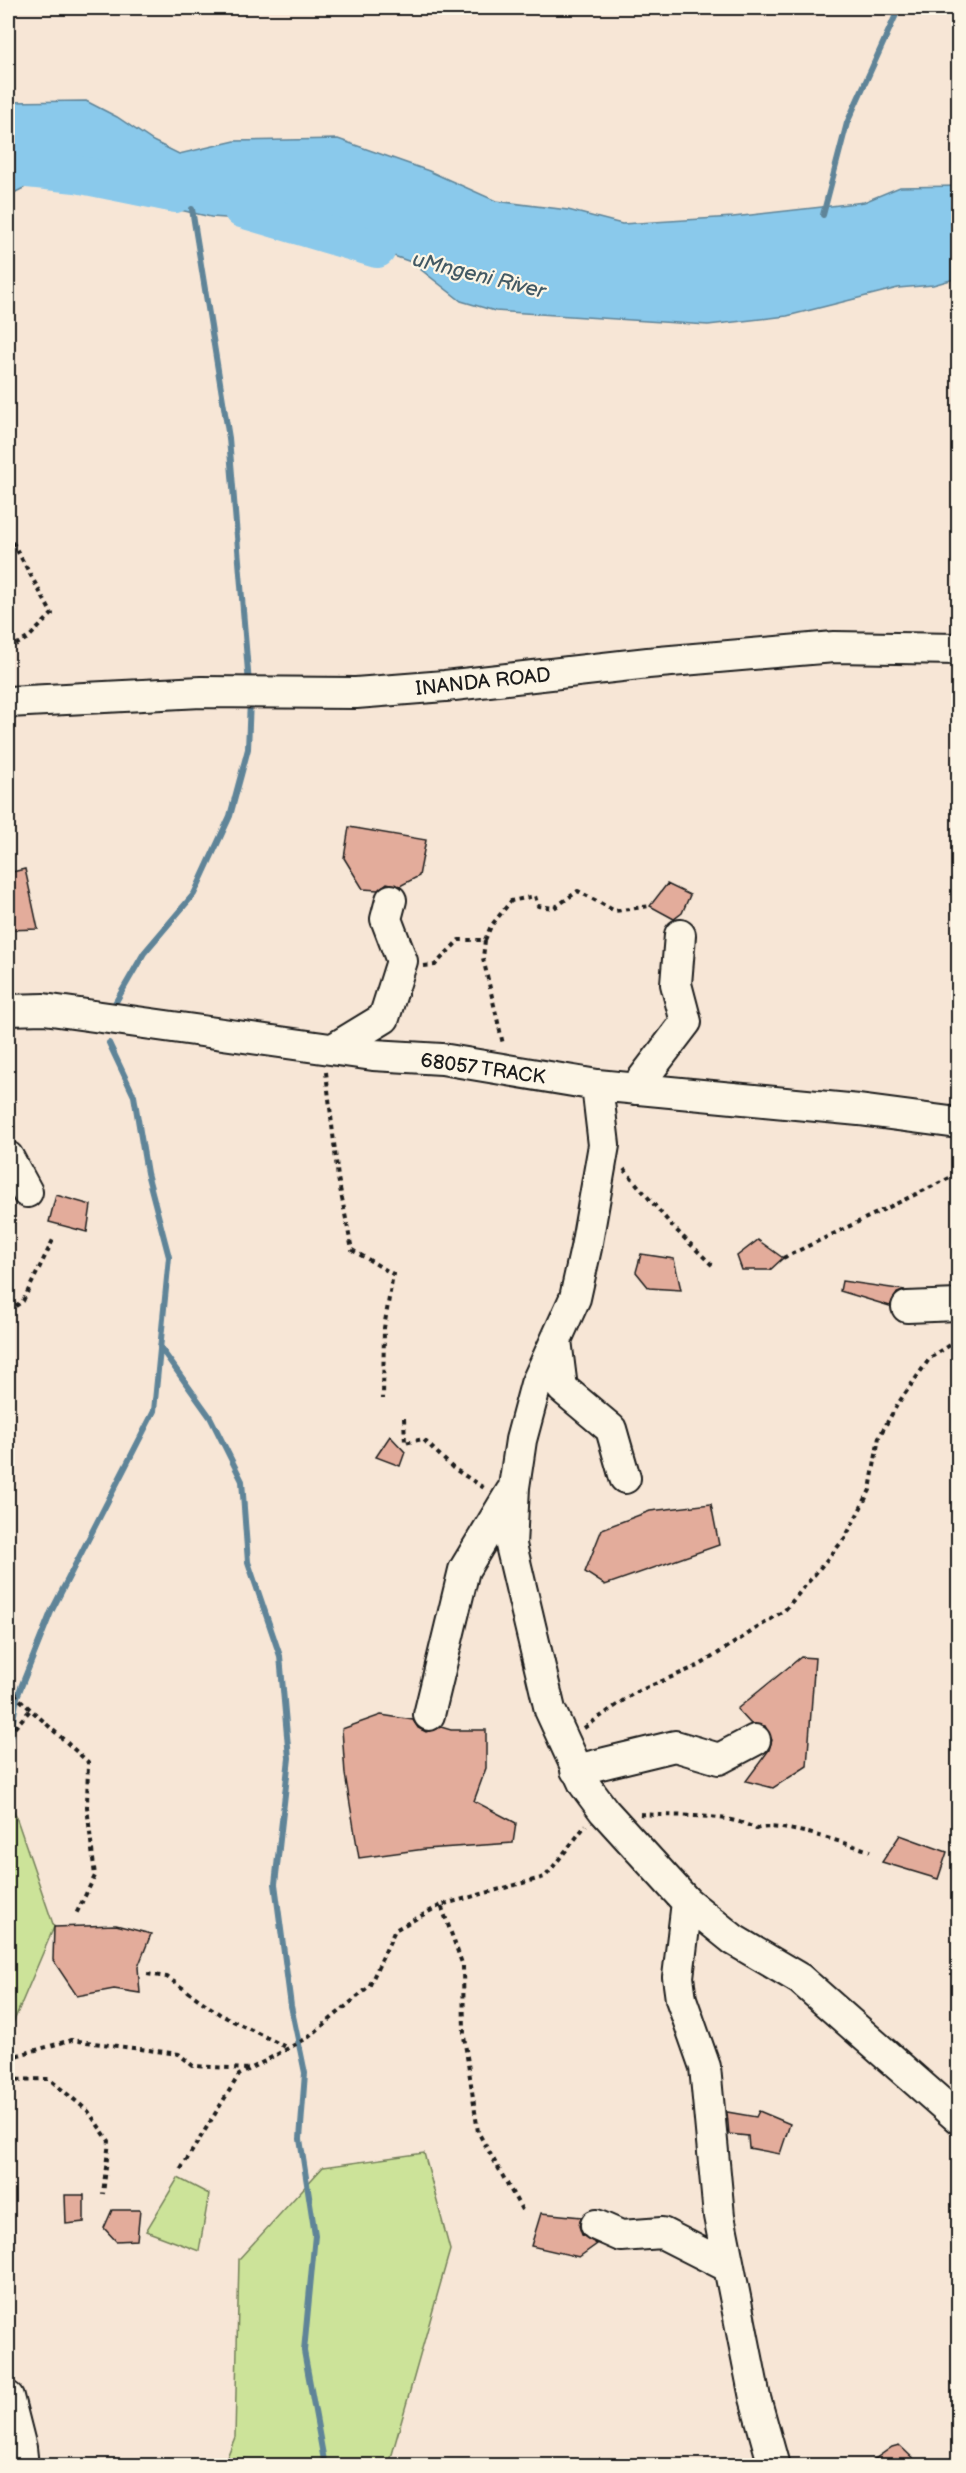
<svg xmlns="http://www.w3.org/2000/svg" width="966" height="2473" font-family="'Balsamiq Sans',sans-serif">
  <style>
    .green { fill: #cce399; stroke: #74805a; stroke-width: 1.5 }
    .water { fill: #8ac9eb; stroke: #5e8498; stroke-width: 1.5 }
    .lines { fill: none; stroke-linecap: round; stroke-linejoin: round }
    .stream { stroke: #5e8498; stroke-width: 6 }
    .river { stroke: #8ac9eb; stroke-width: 38 }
    .building { fill: #e3ac9b; stroke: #1c1c1c; stroke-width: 1.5 }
    .minor-casing { stroke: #1c1c1c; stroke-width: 34 }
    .path { stroke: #1c1c1c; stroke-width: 4; stroke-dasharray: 4.5 4.5; stroke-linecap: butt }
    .minor { stroke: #fcf5e5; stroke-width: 30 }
    .labels { text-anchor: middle; stroke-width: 4.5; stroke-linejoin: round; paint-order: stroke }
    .street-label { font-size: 20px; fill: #1c1c1c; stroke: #fcf5e5 }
    .water-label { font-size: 21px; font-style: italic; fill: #425964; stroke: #fcf5e5 }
  </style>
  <rect width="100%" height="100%" fill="#f7e6d6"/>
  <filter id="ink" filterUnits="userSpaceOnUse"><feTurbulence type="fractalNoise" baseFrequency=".0167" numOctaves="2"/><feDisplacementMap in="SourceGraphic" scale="12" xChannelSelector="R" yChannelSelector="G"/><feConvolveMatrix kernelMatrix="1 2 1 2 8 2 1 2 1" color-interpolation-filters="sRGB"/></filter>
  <g filter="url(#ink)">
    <path class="green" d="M 12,1805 L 54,1927 L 8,2035 L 8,1808 Z
      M 424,2153 L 450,2250 L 389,2465 L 224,2465 L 235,2437 L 239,2259 L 323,2167 Z
      M 178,2178 L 209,2194 L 199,2251 L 146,2231 Z"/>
    <path class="water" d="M 86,101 L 117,117 L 153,141 L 179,154 L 235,141 L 338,139 L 429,171 L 496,201 L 568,210 L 622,224 L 733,217 L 822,207 L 864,202 L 900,187 L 958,186 L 958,278 L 933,285 L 898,288 L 787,316 L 708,325 L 495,311 L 461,301 L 411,262 L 299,223 L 211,217 L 149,203 L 104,170 L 79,167 L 57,171 L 8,196 L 8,102 Z"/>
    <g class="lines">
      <path class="stream" d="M 192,209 L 229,438 L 249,684
        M 823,215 L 847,123 L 899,8
        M 114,1005 L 144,953 L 194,894 L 230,816 L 248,749 L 250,700
        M 160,1347 L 210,1417 L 242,1481 L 248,1562 L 280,1656 L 289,1758 L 275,1884 L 291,2006 L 305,2073 L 300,2139 L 315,2235 L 304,2351 L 325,2466
        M 8,1750 L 17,1697 L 51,1612 L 154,1411 L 169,1257 L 147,1173 L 134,1096 L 109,1043"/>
      <path class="river" d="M 8,167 L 76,174 L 175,194
        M 242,209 L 377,249"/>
    </g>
    <path class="building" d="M 349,827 L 426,840 L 419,876 L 400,886 L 387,883 L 378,890 L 363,889 L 344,858 Z
      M 25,869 L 38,929 L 8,930 L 8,873 Z
      M 667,884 L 690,895 L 682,913 L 674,919 L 650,906 Z
      M 56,1195 L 91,1205 L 87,1232 L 49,1222 Z
      M 758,1240 L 783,1258 L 770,1270 L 742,1270 L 737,1256 Z
      M 641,1254 L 674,1259 L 681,1290 L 649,1288 L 636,1272 Z
      M 842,1281 L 905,1290 L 897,1293 L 890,1306 L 840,1291 Z
      M 390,1436 L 405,1452 L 400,1466 L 376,1457 Z
      M 711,1504 L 719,1545 L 605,1585 L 585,1572 L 602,1529 L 650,1511 Z
      M 801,1657 L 815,1658 L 807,1766 L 773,1788 L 746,1781 L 769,1750 L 772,1740 L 765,1726 L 751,1724 L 737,1709 Z
      M 381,1715 L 413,1720 L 418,1728 L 426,1732 L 441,1727 L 451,1730 L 486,1730 L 486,1768 L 474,1801 L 516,1823 L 513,1843 L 425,1849 L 359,1858 L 345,1774 L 342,1729 Z
      M 900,1835 L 947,1852 L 938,1879 L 882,1862 Z
      M 116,1925 L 151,1934 L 138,1967 L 140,1993 L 114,1989 L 77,1996 L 53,1960 L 54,1927 Z
      M 759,2111 L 790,2124 L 780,2154 L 749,2148 L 748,2136 L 729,2134 L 727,2112 L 756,2117 Z
      M 65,2195 L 84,2195 L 84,2222 L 66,2224 Z
      M 112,2210 L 140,2210 L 137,2240 L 116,2241 L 104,2228 Z
      M 541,2213 L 581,2217 L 579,2226 L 582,2235 L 597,2244 L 579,2257 L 531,2246 Z
      M 899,2445 L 921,2466 L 865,2466 L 892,2447 Z"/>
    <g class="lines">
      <g class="minor-casing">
        <path id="minor" d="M 8,702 L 201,692 L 356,693 L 445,686 L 648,663 L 834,647 L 958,649
          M 8,1010 L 44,1009 L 373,1055 L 442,1059 L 597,1085 L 859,1110 L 958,1123
          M 333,1049 L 384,1018 L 402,961 L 386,919 L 391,900
          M 597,1085 L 604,1145 L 586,1248 L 575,1298 L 536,1384 L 521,1440 L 514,1487 L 511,1545 L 550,1710 L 584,1784 L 604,1811 L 687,1902 L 734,1940 L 800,1979 L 958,2118
          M 635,1089 L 686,1022 L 676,984 L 680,935
          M 8,1157 L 27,1192
          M 907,1307 L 958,1305
          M 556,1340 L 562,1388 L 611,1429 L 625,1478
          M 429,1715 L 464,1570 L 511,1492
          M 576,1770 L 675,1746 L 719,1759 L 755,1740
          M 687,1902 L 678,1977 L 681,1999 L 705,2067 L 719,2216 L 755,2398 L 774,2466
          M 596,2225 L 621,2236 L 662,2233 L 729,2267
          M 8,2397 L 21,2448 L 23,2466"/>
      </g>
      <path class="path" d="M 8,534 L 52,614 L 28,638 L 8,649
        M 485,940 L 491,926 L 511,901 L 535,896 L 538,906 L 554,908 L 578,891 L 615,911 L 650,906
        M 424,966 L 435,965 L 459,940 L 485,940 L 483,958 L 503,1044
        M 326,1072 L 338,1178 L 352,1250 L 393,1274 L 384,1328 L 383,1399
        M 624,1169 L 673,1227 L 714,1267
        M 783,1258 L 958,1174
        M 8,1311 L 23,1301 L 53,1240
        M 404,1418 L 405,1443 L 423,1439 L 453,1468 L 484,1488
        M 8,1676 L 17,1697 L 88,1762 L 87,1807 L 95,1876 L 76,1914
        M 8,1728 L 12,1731 L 31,1709
        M 584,1728 L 634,1693 L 700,1665 L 785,1610 L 845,1538 L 870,1490 L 879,1437 L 897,1405 L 930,1358 L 958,1340
        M 640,1814 C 673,1817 727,1812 756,1829 C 780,1821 844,1843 870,1851
        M 147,1974 L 167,1977 L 221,2015 L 288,2048
        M 8,2058 L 71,2040 L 179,2054 L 193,2066 L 250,2069
        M 8,2080 L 49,2079 L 88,2111 L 109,2141 L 103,2194
        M 181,2169 L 239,2075 L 309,2037 L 369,1987 L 395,1930 L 441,1905
        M 522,2210 L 478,2132 L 464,2036 L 463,1966 L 441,1905 L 545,1877 L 586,1825"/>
      <use href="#minor" class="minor"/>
    </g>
  </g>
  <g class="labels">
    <g class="street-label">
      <text transform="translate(483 681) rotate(-6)" y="7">INANDA ROAD</text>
      <text transform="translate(483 1068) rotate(8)" y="7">68057 TRACK</text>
    </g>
    <g class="water-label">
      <text transform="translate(479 275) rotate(14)" y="7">uMngeni River</text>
    </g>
  </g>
  <rect width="966" height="2473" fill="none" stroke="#fcf5e5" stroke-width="30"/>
  <rect x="15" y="15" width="936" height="2443" fill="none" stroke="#1c1c1c" stroke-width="2" filter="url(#ink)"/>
</svg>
